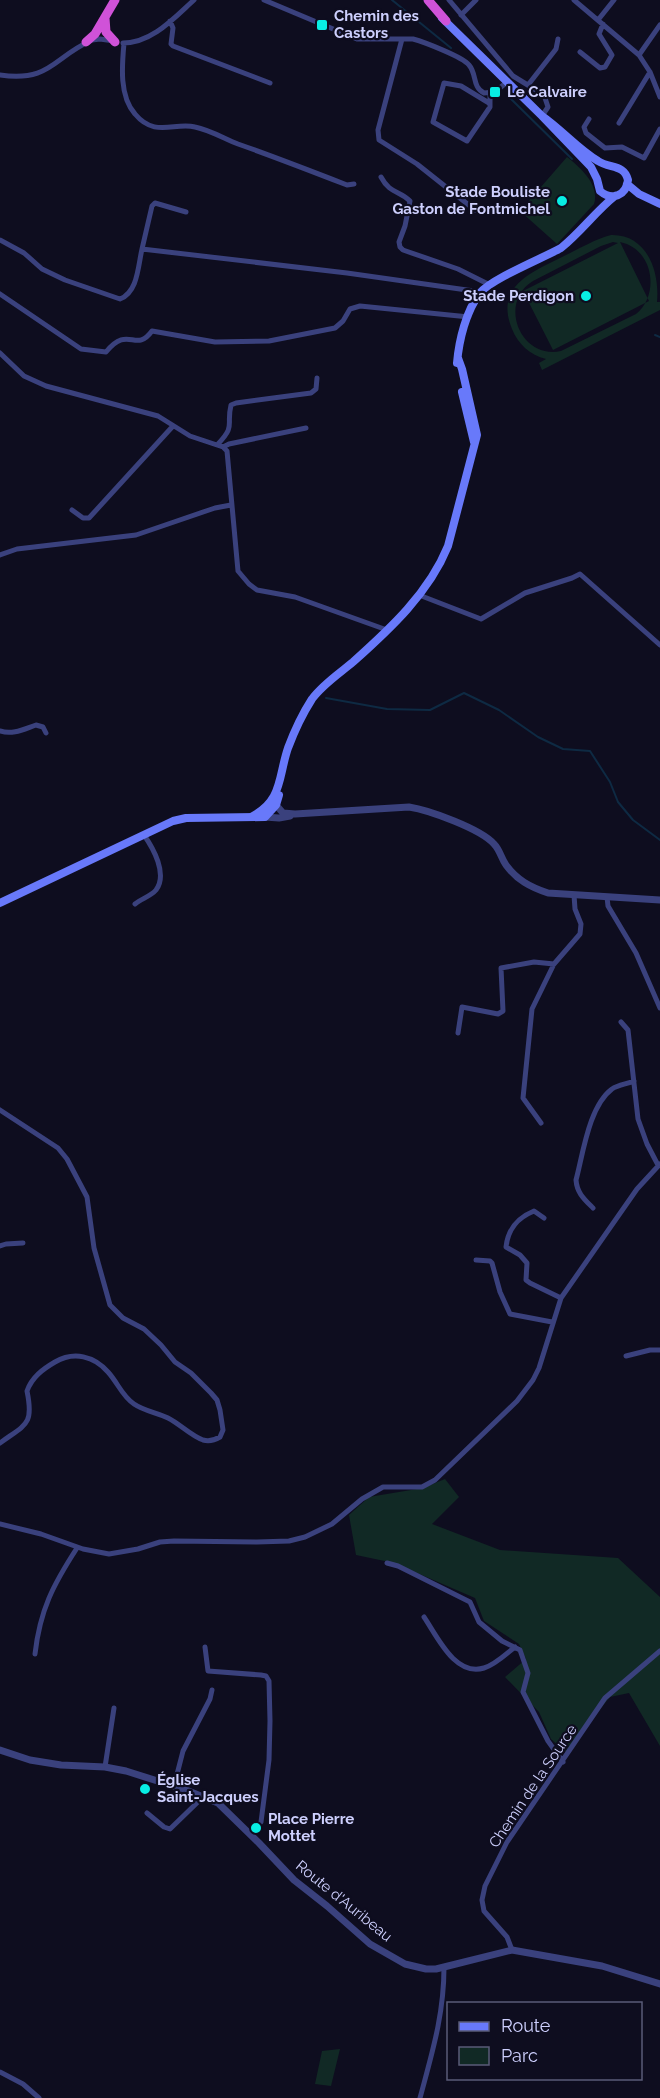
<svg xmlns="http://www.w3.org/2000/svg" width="660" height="2098" font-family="Raleway,sans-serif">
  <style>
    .green { fill: #112925; fill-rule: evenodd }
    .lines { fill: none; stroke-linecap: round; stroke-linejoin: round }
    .stream { stroke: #0e2a43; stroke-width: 2 }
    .minor { stroke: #3a417d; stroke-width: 5 }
    .tertiary { stroke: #3a417d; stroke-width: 7 }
    .secondary { stroke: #6879fa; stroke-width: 8 }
    .trunk { stroke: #d052d8; stroke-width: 9 }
    .poi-dot { fill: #08eee4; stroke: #0e0d1f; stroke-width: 2 }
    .labels { text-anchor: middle; stroke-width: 4.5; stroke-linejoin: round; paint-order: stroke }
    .poi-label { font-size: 15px; font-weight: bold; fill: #cdcffd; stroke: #0e0d1f; text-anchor: start }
    .street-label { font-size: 15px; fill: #cdcffd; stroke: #0e0d1f }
  </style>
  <rect width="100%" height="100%" fill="#0e0d1f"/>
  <path class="green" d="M 567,157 C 581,168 600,185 594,204 L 557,244 L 520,211 Z
    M 611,235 C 646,234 660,270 657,302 L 660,302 L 660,310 L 542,370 L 539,363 L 546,359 C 530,355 518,344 512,329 C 494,285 533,272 564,256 C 579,249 595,239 611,235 ZM 613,242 L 618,243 L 523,291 L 553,350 L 649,301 L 620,242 C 654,249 660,295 636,314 L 561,351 C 521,360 497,303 533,281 L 601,246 Z
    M 445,1479 L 459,1497 L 432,1524 L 500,1550 L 618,1558 L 660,1597 L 660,1746 L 629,1693 L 610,1697 L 565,1752 L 551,1739 L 539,1712 L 505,1677 L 526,1659 L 519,1644 L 484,1621 L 475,1598 L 394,1563 L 356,1555 L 349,1515 L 369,1497 L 423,1488 Z
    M 340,2049 L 331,2086 L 315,2084 L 322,2051 Z"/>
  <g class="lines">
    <path class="stream" d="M 392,0 L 451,48
      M 507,95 L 572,159
      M 655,335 L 660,337
      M 326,698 L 387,709 L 430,710 L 464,693 L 499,710 L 538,737 L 563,749 L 590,751 L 610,782 L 618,802 L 633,820 L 660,840"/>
    <path class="minor" d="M 264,0 L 357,39 L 413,39 C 424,42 463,57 469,65 C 477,74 472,87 484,93 L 495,92 L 507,82
      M 449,0 L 513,76 L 544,95 L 548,107 L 542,116
      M 574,0 L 639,55 L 650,72 L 660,97
      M 461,15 L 476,0
      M 598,20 L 614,0
      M 170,21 L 173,28 L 171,44 L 173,46 L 270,83
      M 402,39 L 378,130 L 379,140 L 417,164 L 475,210
      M 123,43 C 152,43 174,18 194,0
      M 124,43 C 122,65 119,96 135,114 C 155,138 174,122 195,127 C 210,130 225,139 238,144 C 275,157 311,171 347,185 L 354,184
      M 580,52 L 600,68 L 605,67 L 612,55 L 599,34 L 603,24
      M 639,55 L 660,25
      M 0,75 C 51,82 52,58 92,40 L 100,39 L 114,41
      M 528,85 L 556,49 L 558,39
      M 489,103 L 461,86 L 444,83 L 433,122 L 467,141 L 490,107 L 490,94
      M 589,119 L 584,127 L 586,133 L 605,148 L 622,147 L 644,158 L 660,129
      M 619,123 L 650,72
      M 381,177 C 390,194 399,190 410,201 L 405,226 L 399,242 L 400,247 L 403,250 L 458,269 L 490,285
      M 0,240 L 24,253 L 42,269 L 65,280 L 120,299 C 138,292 138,266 142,249 L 347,273 L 481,292
      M 142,249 L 152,206 L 155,203 L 186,212
      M 0,294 L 81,349 L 106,352 C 129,324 135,354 152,331 L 215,342 L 269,341 L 335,328 L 343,321 L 350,309 L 360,306 L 469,317
      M 0,353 L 24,376 L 46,386 L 158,416 L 190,436 L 223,447 L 227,451 L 238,571 L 249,584 L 257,590 L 295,597 L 387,630
      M 218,444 C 236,425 226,426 231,405 L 236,403 L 311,393 L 316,389 L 317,378
      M 223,447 L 229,444 L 306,428
      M 72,510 L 83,518 L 89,518 L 173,426
      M 0,555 L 17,549 L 136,535 L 215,508 L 231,505
      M 419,595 L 481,619 L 525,593 L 572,578 L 580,574 L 660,645
      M 0,731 C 13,735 24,729 36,725 L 43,727 L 46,733
      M 607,897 L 608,906 L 636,953 L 660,1008
      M 135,904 C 141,899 151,896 156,890 C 168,874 153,848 144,835
      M 621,1022 L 628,1030 L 638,1119 L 647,1144 L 658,1165
      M 458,1033 L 462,1007 L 498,1014 L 503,1011 L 501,968 L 534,962 L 554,964
      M 0,1110 L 58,1148 L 67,1159 L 87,1197 L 94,1248 L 110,1305 L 123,1318 L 144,1329 L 161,1345 L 175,1362 L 191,1373 L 211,1393 L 217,1400 L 220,1410 L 223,1430 L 220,1437 C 215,1440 210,1442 203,1440 C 191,1436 180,1424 168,1418 C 158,1413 144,1411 134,1404 C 122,1396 118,1383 108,1372 C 94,1356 74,1351 55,1362 C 43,1369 32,1377 27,1391 C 34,1425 26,1424 0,1443
      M 541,1123 L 523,1098 L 532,1009 L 554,964 L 580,934 L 581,924 L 575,909 L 574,895
      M 593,1208 C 584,1199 577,1193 576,1180 C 583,1154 589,1106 612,1089 C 618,1085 627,1084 634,1081
      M 544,1218 L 534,1211 C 517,1218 508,1229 506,1247 L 520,1255 L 527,1263 L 526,1280 L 530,1283 L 561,1298
      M 0,1246 L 6,1244 L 23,1243
      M 476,1260 L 490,1261 L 492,1263 L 500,1292 L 510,1314 L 552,1322
      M 626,1356 L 650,1350 L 660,1350
      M 0,1524 L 41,1534 L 83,1549 L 109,1554 L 138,1549 L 160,1542 L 174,1541 L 257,1542 L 289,1541 L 305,1537 L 332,1524 L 362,1499 L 383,1487 L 422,1487 L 435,1480 L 517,1401 L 533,1380 L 539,1368 L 561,1298 L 637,1189 L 660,1164
      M 387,1563 L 398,1566 L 470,1602 L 479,1622 L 502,1641 L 520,1650 L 528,1673 L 523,1692 L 548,1741 L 563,1762
      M 424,1617 C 437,1636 455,1677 484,1668 C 495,1665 506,1654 515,1647
      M 205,1647 L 208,1671 L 261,1675 L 266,1676 L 269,1681 L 270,1721 L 269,1760 L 261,1822 L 251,1834
      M 35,1654 C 40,1610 53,1585 77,1548
      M 105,1767 L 114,1708
      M 174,1786 L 183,1751 L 210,1699 L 212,1690
      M 147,1813 L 164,1827 L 170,1829 L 203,1797
      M 512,1950 L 507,1937 L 484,1911 L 482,1900 L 485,1886 L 507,1842 L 605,1698 L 660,1651
      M 0,2072 L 23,2084 L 39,2098
      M 420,2098 C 432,2053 444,2015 444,1967"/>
    <path class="tertiary" d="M 276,805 L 283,813 L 295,814 L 409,807 C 429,810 481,829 494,844 C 500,850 501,858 506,865 C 517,880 530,887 548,893 L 660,900
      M 265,817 L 279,818 L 290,816
      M 0,1750 L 30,1760 L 61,1765 L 105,1767 L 126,1771 L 186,1790 L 218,1803 L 259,1843 L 294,1880 L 327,1906 L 370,1944 L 405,1964 L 426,1969 L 436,1969 L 512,1950 L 602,1966 L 660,1984"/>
    <path class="secondary" d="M 442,18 L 542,116 L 591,167 L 597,179 L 600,191 C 612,201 626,196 628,180 C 624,164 610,169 598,161 C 578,149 562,130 542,116
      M 627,184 L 639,194 L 660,204
      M 457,363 C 459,340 466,311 480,293 C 491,279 543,258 561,248 C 581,232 595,212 615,196
      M 462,392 L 474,442
      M 251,817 C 283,801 278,777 288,748 C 294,732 303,713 312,699 C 323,684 340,673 353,662 C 390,629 429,593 448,546 L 477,435 L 462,369 L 458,358
      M 0,903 L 173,821 L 186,818 L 265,817 L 276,805 L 279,795"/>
    <path class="trunk" d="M 428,0 L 446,21
      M 105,18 L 106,32 L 115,42
      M 86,42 L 95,34 L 115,0"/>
  </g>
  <g class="poi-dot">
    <rect x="316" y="19" width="12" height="12" rx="3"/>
    <rect x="489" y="86" width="12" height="12" rx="3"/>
    <circle cx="562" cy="201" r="6"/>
    <circle cx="586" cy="296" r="6"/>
    <circle cx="145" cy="1789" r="6"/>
    <circle cx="256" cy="1828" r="6"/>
  </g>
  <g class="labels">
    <g class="poi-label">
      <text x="334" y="21">Chemin des<tspan x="334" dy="17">Castors</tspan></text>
      <text x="507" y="97">Le Calvaire</text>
      <text x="550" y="197" text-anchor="end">Stade Bouliste<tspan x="550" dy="17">Gaston de Fontmichel</tspan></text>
      <text x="574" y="301" text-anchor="end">Stade Perdigon</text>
      <text x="157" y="1785">Église<tspan x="157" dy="17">Saint-Jacques</tspan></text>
      <text x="268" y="1824">Place Pierre<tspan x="268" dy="17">Mottet</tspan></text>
    </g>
    <g class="street-label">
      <text transform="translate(533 1786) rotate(-56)" y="5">Chemin de la Source</text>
      <text transform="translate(344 1901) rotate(39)" y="5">Route d'Auribeau</text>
    </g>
  </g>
  <rect x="447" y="2002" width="195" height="78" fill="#0e0d1f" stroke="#5a5b78" stroke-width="1.5"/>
  <rect x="459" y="2022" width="30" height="9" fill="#6879fa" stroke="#5a5b78" stroke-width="1.5"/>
  <text x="501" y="2032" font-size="18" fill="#cdcffd">Route</text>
  <rect x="459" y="2047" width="30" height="18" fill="#112925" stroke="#5a5b78" stroke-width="1.5"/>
  <text x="501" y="2062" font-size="18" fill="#cdcffd">Parc</text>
</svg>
